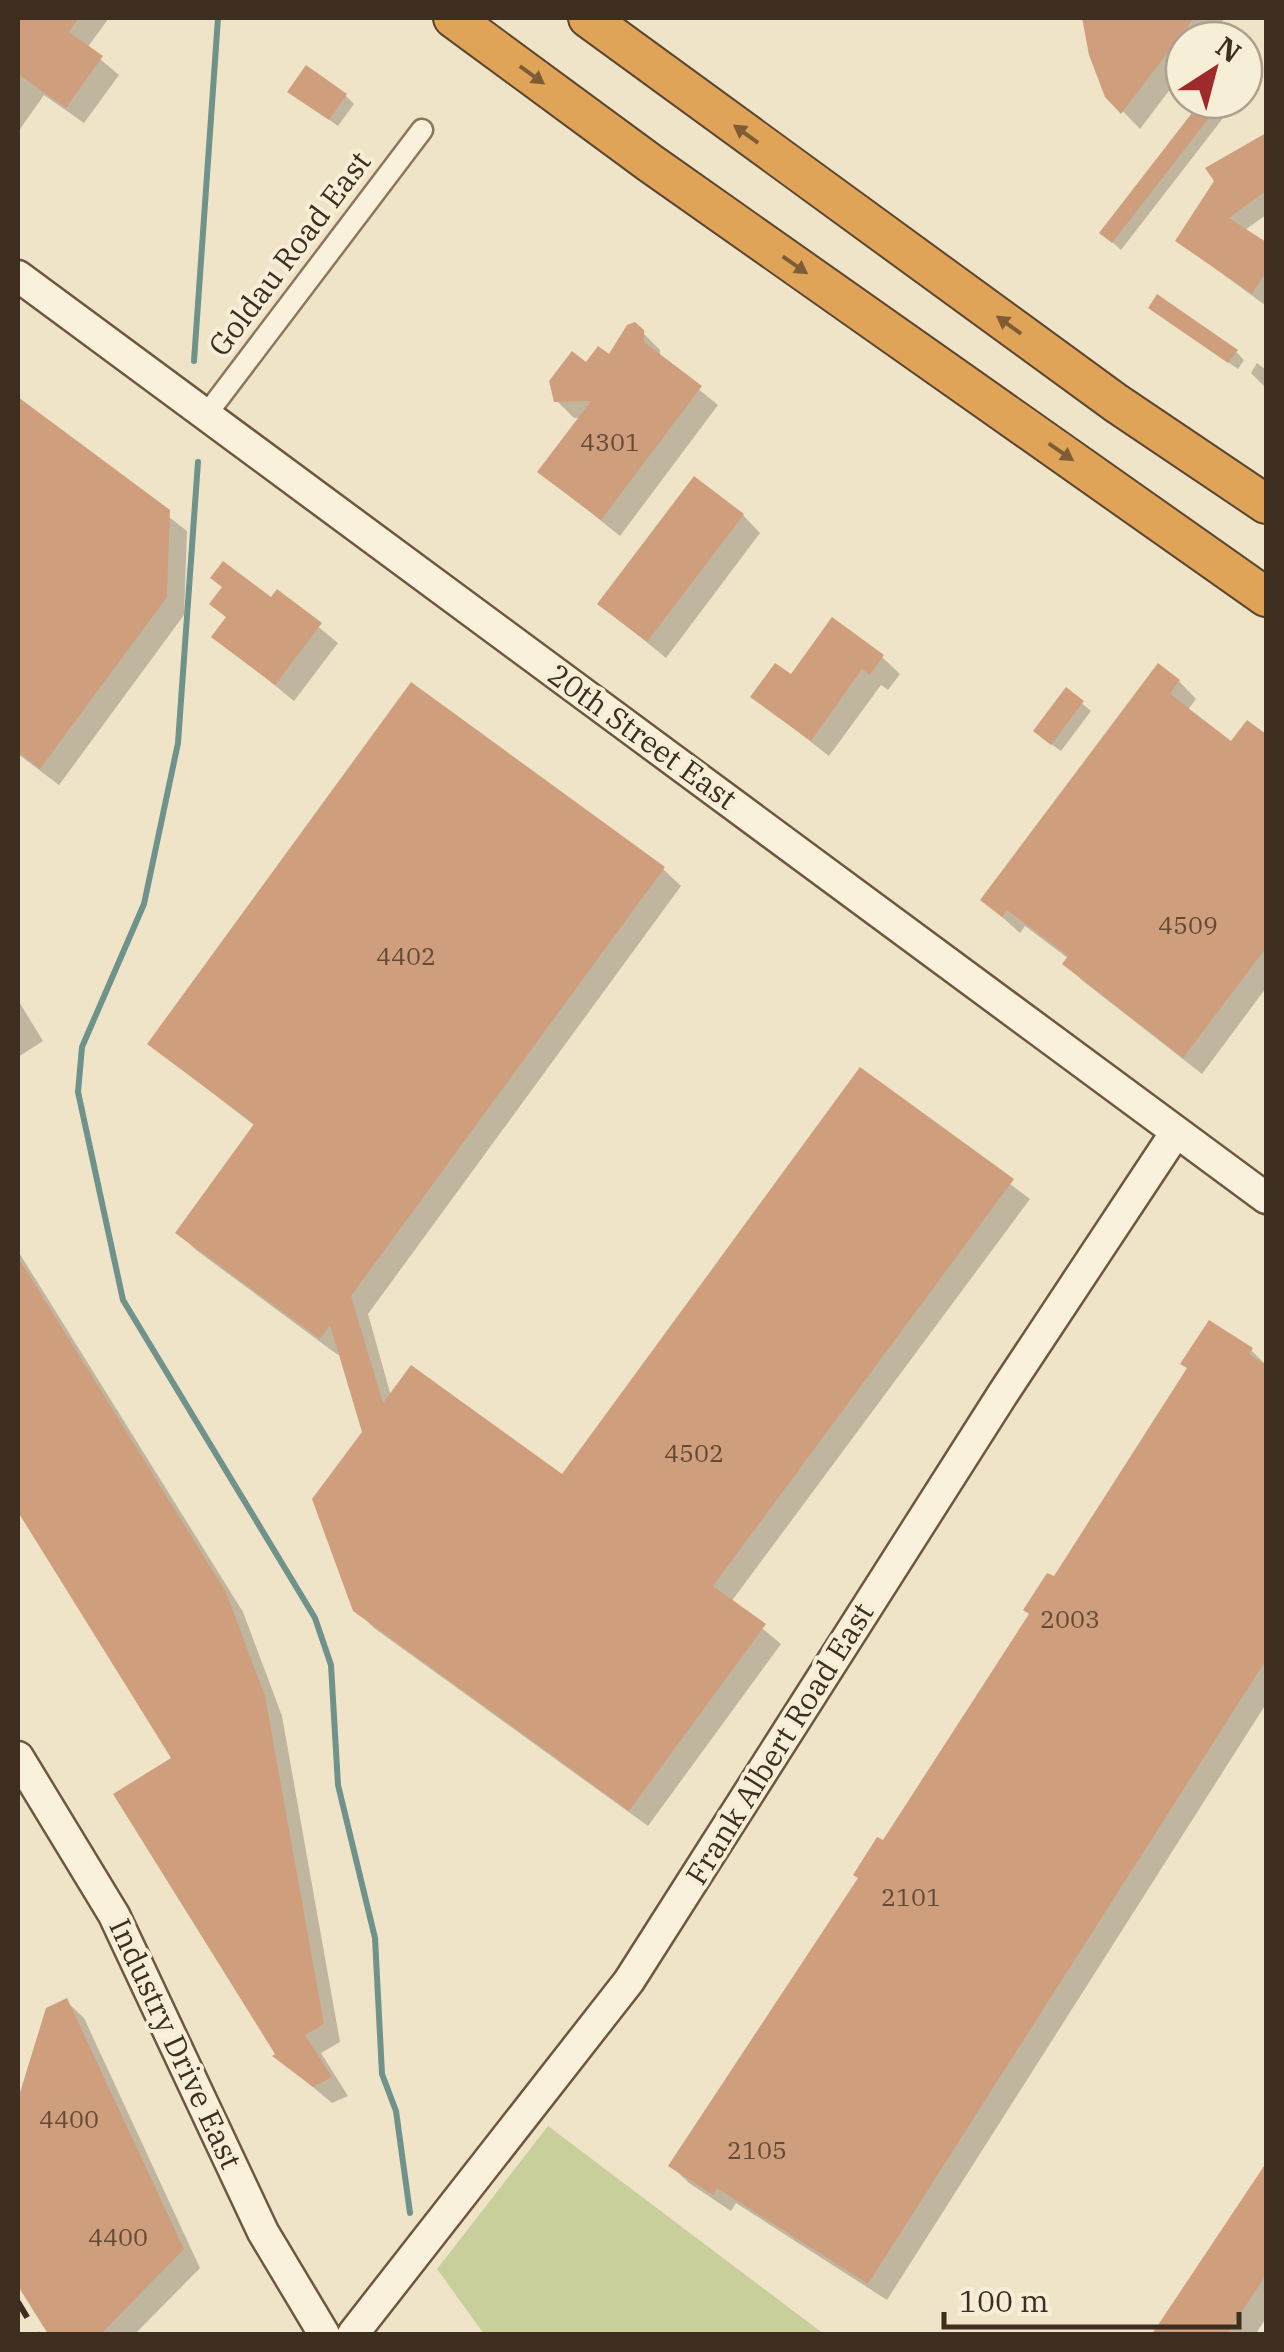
<svg xmlns="http://www.w3.org/2000/svg" width="1284" height="2352" font-family="'IBM Plex Serif',serif">
  <style>
    .green { fill: #c9cf9b }
    .shadow { fill: #0003 }
    .lines { fill: none; stroke-linecap: round; stroke-linejoin: round }
    .stream { stroke: #6f938a; stroke-width: 6 }
    .building { fill: #cf9f7d }
    .street-casing { stroke: #8d765c; stroke-width: 25 }
    .secondary-casing { stroke: #6f573f; stroke-width: 35 }
    .highway-casing { stroke: #5b4430; stroke-width: 42 }
    .street { stroke: #faf1dc; stroke-width: 20 }
    .secondary { stroke: #faf1dc; stroke-width: 30 }
    .highway { stroke: #e0a458; stroke-width: 38 }
    .rail { stroke: #3d2e20; stroke-width: 6; stroke-dasharray: 18 18; stroke-linecap: butt }
    .oneway { fill: #7e5d36 }
    .labels { text-anchor: middle; stroke-width: 8; stroke-linejoin: round; paint-order: stroke }
    .number-label { font-size: 25px; fill: #624a37 }
    .street-label { font-size: 30px; fill: #3d2e20; stroke: #f7eed8 }
  </style>
  <rect width="100%" height="100%" fill="#f0e4c8"/>
  <path class="green" d="M 548,2126 L 824,2334 L 484,2334 L 437,2269 Z"/>
  <path class="shadow" d="M 18,18 L 109,18 L 87,48 L 119,75 L 84,123 L 44,95 L 18,132 Z
    M 1087,18 L 1225,18 L 1207,40 L 1184,40 L 1184,71 L 1140,129 L 1107,95 Z
    M 290,92 L 346,96 L 354,104 L 338,126 Z
    M 1205,100 L 1237,100 L 1121,250 L 1111,241 Z
    M 1266,135 L 1266,215 L 1245,230 L 1266,243 L 1266,306 L 1178,241 L 1217,181 L 1209,168 Z
    M 1159,315 L 1236,352 L 1244,360 L 1238,369 Z
    M 635,325 L 660,350 L 660,358 L 718,405 L 620,536 L 540,472 L 581,418 L 574,418 L 556,400 L 586,365 L 609,357 Z
    M 1257,363 L 1266,370 L 1266,388 L 1251,373 Z
    M 18,400 L 187,531 L 184,615 L 59,785 L 18,754 Z
    M 743,515 L 760,533 L 666,658 L 600,604 Z
    M 224,588 L 271,601 L 277,593 L 338,643 L 294,701 L 214,636 L 228,619 L 212,603 Z
    M 882,657 L 900,674 L 888,690 L 881,685 L 829,756 L 753,697 L 791,678 Z
    M 1179,681 L 1196,699 L 1187,711 L 1231,744 L 1248,723 L 1266,738 L 1266,988 L 1202,1074 L 1083,981 L 1066,964 L 1069,959 L 1025,926 L 1020,933 L 983,900 Z
    M 1067,691 L 1091,711 L 1061,751 L 1044,739 Z
    M 663,869 L 681,886 L 368,1314 L 391,1396 L 562,1478 L 860,1070 L 1030,1199 L 731,1602 L 781,1644 L 648,1826 L 374,1628 L 355,1609 L 365,1432 L 340,1352 L 338,1355 L 196,1250 L 178,1233 L 255,1126 L 150,1044 Z
    M 18,1000 L 43,1041 L 18,1057 Z
    M 18,1251 L 243,1612 L 282,1716 L 340,2042 L 321,2053 L 348,2096 L 332,2103 L 276,2056 L 175,1759 L 18,1507 Z
    M 1251,1350 L 1266,1365 L 1266,1704 L 887,2300 L 736,2203 L 731,2211 L 689,2183 L 671,2166 L 1055,1580 Z
    M 66,2001 L 84,2018 L 200,2268 L 135,2334 L 51,2334 L 18,2281 L 18,2107 L 48,2010 Z
    M 1266,2168 L 1266,2318 L 1256,2334 L 1155,2334 Z"/>
  <g class="lines">
    <path class="stream" d="M 194,361 L 218,18
      M 198,462 L 178,743 L 144,904 L 82,1047 L 78,1092 L 123,1300 L 315,1618 L 331,1665 L 338,1785 L 375,1938 L 382,2074 L 396,2111 L 410,2213"/>
  </g>
  <path class="building" d="M 18,18 L 79,18 L 69,32 L 103,56 L 66,108 L 18,74 Z
    M 1082,18 L 1194,18 L 1121,114 L 1105,97 L 1089,55 Z
    M 306,65 L 347,94 L 329,120 L 287,92 Z
    M 1202,100 L 1223,100 L 1112,243 L 1099,233 Z
    M 1266,133 L 1266,191 L 1229,218 L 1266,242 L 1266,272 L 1252,294 L 1175,241 L 1214,181 L 1205,168 Z
    M 1157,294 L 1238,350 L 1228,363 L 1148,308 Z
    M 635,322 L 644,330 L 644,342 L 702,386 L 601,520 L 537,472 L 591,401 L 554,402 L 549,381 L 572,351 L 586,362 L 598,346 L 609,354 L 627,325 Z
    M 18,397 L 170,510 L 167,597 L 40,769 L 18,752 Z
    M 694,476 L 744,514 L 647,642 L 597,604 Z
    M 223,561 L 271,597 L 277,589 L 322,623 L 275,685 L 211,637 L 226,617 L 209,604 L 222,587 L 210,578 Z
    M 832,617 L 884,655 L 870,675 L 862,669 L 811,741 L 750,697 L 775,663 L 791,674 Z
    M 1158,663 L 1180,680 L 1170,694 L 1231,741 L 1247,720 L 1266,734 L 1266,948 L 1183,1058 L 1062,964 L 1068,956 L 1007,910 L 1002,917 L 980,900 Z
    M 411,682 L 665,867 L 351,1296 L 383,1403 L 411,1365 L 562,1474 L 860,1067 L 1014,1179 L 713,1586 L 766,1624 L 629,1811 L 353,1611 L 312,1499 L 362,1432 L 330,1325 L 320,1339 L 175,1233 L 254,1124 L 147,1044 Z
    M 1066,687 L 1084,701 L 1051,745 L 1033,731 Z
    M 18,1257 L 226,1592 L 265,1696 L 324,2024 L 305,2035 L 332,2077 L 313,2087 L 272,2056 L 275,2054 L 113,1794 L 171,1758 L 18,1512 Z
    M 1209,1320 L 1253,1348 L 1249,1354 L 1266,1365 L 1266,1660 L 868,2284 L 717,2188 L 713,2195 L 668,2166 L 858,1878 L 853,1875 L 877,1837 L 883,1840 L 1029,1614 L 1023,1610 L 1047,1573 L 1054,1576 L 1187,1368 L 1180,1364 Z
    M 67,1998 L 184,2249 L 101,2334 L 48,2334 L 18,2286 L 18,2099 L 46,2008 Z
    M 1266,2163 L 1266,2275 L 1227,2334 L 1152,2334 Z"/>
  <g class="lines">
    <g class="street-casing">
      <path id="street" d="M 206,415 L 422,130"/>
    </g>
    <g class="secondary-casing">
      <path id="secondary" d="M 18,276 L 1266,1198
        M 18,1757 L 114,1915 L 263,2232 L 324,2334
        M 353,2334 L 629,1981 L 1004,1392 L 1176,1132"/>
    </g>
    <g class="highway-casing">
      <path id="highway" d="M 453,18 L 650,163 L 1266,597
        M 588,18 L 1116,403 L 1266,504"/>
    </g>
    <use href="#street" class="street"/>
    <use href="#secondary" class="secondary"/>
    <use href="#highway" class="highway"/>
    <path class="rail" d="M 18,2302 L 37,2334"/>
  </g>
  <defs><path id="oneway-solid" d="M-6-.8H1V-3.2L6.5 0L1 3.2V.8H-6Z" transform="scale(2.5)"/></defs>
  <g class="oneway">
    <use href="#oneway-solid" transform="translate(532 75) rotate(36)"/>
    <use href="#oneway-solid" transform="translate(746 134) rotate(-144)"/>
    <use href="#oneway-solid" transform="translate(795 265) rotate(35)"/>
    <use href="#oneway-solid" transform="translate(1009 325) rotate(-144)"/>
    <use href="#oneway-solid" transform="translate(1061 452) rotate(35)"/>
  </g>
  <g class="labels">
    <g class="number-label">
      <text x="610" y="451">4301</text>
      <text x="1188" y="934">4509</text>
      <text x="406" y="965">4402</text>
      <text x="694" y="1462">4502</text>
      <text x="1070" y="1628">2003</text>
      <text x="911" y="1906">2101</text>
      <text x="69" y="2128">4400</text>
      <text x="757" y="2159">2105</text>
      <text x="118" y="2246">4400</text>
    </g>
    <g class="street-label">
      <text transform="translate(290 254) rotate(-53)" y="10">Goldau Road East</text>
      <text transform="translate(642 737) rotate(36)" y="10">20th Street East</text>
      <text transform="translate(780 1744) rotate(-58)" y="10">Frank Albert Road East</text>
      <text transform="translate(175 2044) rotate(65)" y="10">Industry Drive East</text>
    </g>
  </g>
  <rect width="1284" height="2352" fill="none" stroke="#3d2e20" stroke-width="40"/>
  <g transform="translate(1214 70) rotate(36)"><circle r="48" fill="#f7eed8" stroke="#ada18e" stroke-width="2.5"/>
  <path d="M0-8L18 38L0 25L-18 38Z" fill="#9e2a2b"/>
  <text y="-15" font-size="28" font-weight="bold" text-anchor="middle" fill="#3d2e20">N</text>
  </g>
  <path d="M944 2312v15h295v-15" fill="none" stroke="#3d2e20" stroke-width="5"/>
  <text x="959" y="2312" font-size="30" fill="#3d2e20" stroke="#f7eed8" stroke-width="8" paint-order="stroke">100 m</text>
</svg>
